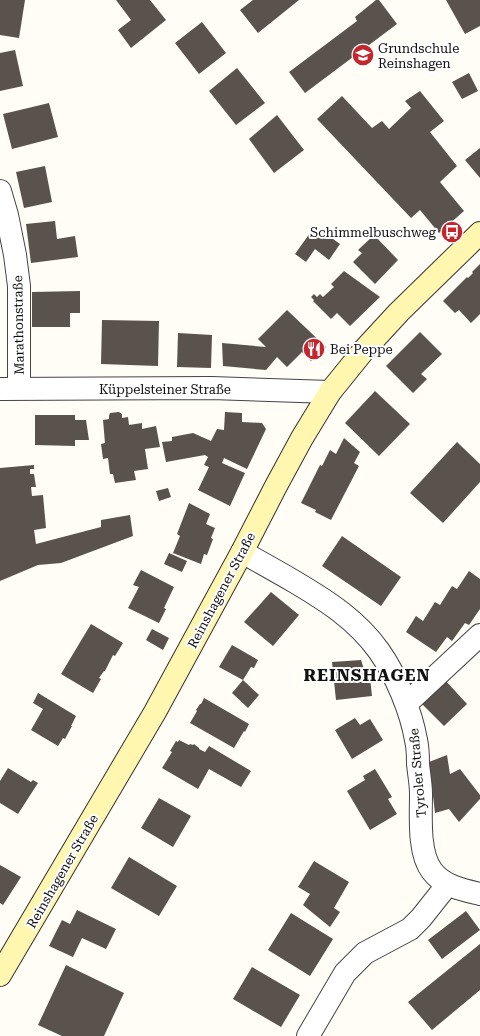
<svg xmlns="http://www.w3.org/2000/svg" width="480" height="1036" font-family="'Roboto Serif',serif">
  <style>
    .building { fill: #5a524d }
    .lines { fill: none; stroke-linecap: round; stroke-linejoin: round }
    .minor-casing { stroke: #444; stroke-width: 24 }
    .secondary-casing { stroke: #333; stroke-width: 24 }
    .minor { stroke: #fff; stroke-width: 22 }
    .secondary { stroke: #fff6b0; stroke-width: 22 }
    .labels { text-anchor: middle; stroke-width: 4; stroke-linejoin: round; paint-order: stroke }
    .poi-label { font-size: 13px; fill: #111; stroke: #fff; text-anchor: start }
    .street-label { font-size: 13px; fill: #111; stroke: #fff }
    .district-label { font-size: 17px; font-weight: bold; letter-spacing: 1px; fill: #111; stroke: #fff }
  </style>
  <rect width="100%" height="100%" fill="#fffdf5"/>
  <path class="building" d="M 0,0 L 25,0 L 19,38 L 0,35 Z
    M 116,0 L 150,0 L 166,20 L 131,48 L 118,30 L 131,20 Z
    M 253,0 L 299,0 L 258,33 L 240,10 Z
    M 376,0 L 379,0 L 397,24 L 305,93 L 289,72 L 357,21 L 355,17 Z
    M 446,0 L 480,0 L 480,26 L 465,34 Z
    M 202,22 L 226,53 L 199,74 L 175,43 Z
    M 15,50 L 23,86 L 0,91 L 0,53 Z
    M 237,68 L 265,103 L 236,125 L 209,91 Z
    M 469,73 L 478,91 L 462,99 L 452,82 Z
    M 420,91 L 444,121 L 430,132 L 457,166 L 440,182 L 464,211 L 439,233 L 420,210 L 411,218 L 317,119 L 342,96 L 372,128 L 382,121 L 389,129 L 411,108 L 405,101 Z
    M 49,103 L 58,137 L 12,149 L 3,114 Z
    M 277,115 L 304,150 L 274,173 L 249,139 Z
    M 480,148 L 480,178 L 465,160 Z
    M 45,166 L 52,202 L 24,208 L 16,172 Z
    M 55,221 L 57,239 L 75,236 L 78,257 L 31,263 L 26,224 Z
    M 315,226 L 340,244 L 329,260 L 315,249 L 306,262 L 295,254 Z
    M 374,235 L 398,260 L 375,284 L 353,262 L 362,253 L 358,250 Z
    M 480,264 L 480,314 L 471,323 L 459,310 L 455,313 L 443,301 L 467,277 L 468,278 L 473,273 L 472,272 Z
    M 344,271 L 380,297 L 350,326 L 337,313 L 331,319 L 313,301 L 314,300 L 311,297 L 314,294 L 317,297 L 320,294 L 323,297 L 334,287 L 331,284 Z
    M 80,291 L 80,313 L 70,313 L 70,327 L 32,327 L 32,292 Z
    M 287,310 L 326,347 L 311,361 L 302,352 L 287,367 L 277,357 L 266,370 L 223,366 L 222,343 L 266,347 L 258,339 Z
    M 102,320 L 159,321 L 158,366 L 101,364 Z
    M 420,332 L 442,354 L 421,374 L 427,379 L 413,393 L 386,366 Z
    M 178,333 L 212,335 L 211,368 L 177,367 Z
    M 375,391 L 410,424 L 379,456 L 345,423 Z
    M 119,412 L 122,414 L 122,418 L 128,417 L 129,425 L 142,423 L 142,429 L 156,426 L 160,447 L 145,449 L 148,469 L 134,471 L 136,480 L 115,483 L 113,474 L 110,474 L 108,458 L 103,459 L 101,444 L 105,443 L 103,420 L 109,419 L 109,416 L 110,413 Z
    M 225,412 L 242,413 L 242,422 L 262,423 L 266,429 L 247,469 L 224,458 L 222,463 L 245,473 L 230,506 L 198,490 L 209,467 L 204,465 L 208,457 L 205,455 L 166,462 L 162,442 L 172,441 L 172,437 L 193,433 L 211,441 L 217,429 L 224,430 Z
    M 35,415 L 75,415 L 75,420 L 86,420 L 89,440 L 75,440 L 75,446 L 35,445 Z
    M 344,438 L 360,452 L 354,463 L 359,466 L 331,520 L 315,512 L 316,510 L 301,503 L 320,465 L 322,466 L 330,450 L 336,454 Z
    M 457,442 L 480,464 L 480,482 L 443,523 L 410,493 Z
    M 34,465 L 34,469 L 30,469 L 30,474 L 34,474 L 36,487 L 31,487 L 32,496 L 43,495 L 46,528 L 34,530 L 36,544 L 101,527 L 101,520 L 130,515 L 133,536 L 61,563 L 38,565 L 0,581 L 0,468 Z
    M 168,488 L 171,497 L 159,501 L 156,491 Z
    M 189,503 L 210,514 L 206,524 L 215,528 L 211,538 L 213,539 L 207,555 L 204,554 L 201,564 L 173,553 L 180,536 L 177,534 Z
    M 342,536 L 401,577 L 381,606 L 322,566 Z
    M 169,553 L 187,561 L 182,572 L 164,564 Z
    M 141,570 L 174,587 L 164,608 L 166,609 L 159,623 L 128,608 L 139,587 L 133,585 Z
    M 469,571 L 480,579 L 480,609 L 469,625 L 465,623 L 452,641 L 447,637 L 436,652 L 406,632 L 416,616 L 423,621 L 435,602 L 440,605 L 452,586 L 457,589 Z
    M 271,592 L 299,615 L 273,646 L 244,622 Z
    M 91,624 L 123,643 L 115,656 L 113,655 L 105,671 L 104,671 L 99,678 L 101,679 L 93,693 L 61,674 Z
    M 152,629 L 169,638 L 163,650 L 146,640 Z
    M 232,645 L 258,660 L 254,668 L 251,667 L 243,680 L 219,667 Z
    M 361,660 L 364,669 L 369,669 L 372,696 L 336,700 L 332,662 Z
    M 243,680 L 259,695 L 248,708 L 232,693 Z
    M 445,680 L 467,704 L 444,726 L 421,703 Z
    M 38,693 L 76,716 L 71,726 L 72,726 L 65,739 L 63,738 L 58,746 L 31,730 L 43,709 L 33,703 Z
    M 204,698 L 249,724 L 245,732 L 244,731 L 234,748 L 190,723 L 197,711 L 196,710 L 200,704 L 201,704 Z
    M 355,718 L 360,725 L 370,719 L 383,740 L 352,759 L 335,730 Z
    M 179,740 L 189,745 L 190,744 L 193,745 L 194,744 L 199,748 L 199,749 L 205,752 L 209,746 L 251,771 L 241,787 L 209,769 L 198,789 L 162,768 L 172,752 L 170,751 L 176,741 L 178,742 Z
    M 447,755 L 450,774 L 460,769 L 480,795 L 480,799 L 459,822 L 449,809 L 435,813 L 429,762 Z
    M 8,768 L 31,782 L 33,780 L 38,783 L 18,814 L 0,803 L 0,781 Z
    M 375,769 L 392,797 L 388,799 L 397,814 L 370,830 L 347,791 L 365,780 L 363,776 Z
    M 159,798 L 191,816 L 173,847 L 141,828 Z
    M 129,857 L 177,886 L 159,916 L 111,888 Z
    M 314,861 L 349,882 L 334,908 L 340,912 L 330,927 L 303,905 L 310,894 L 298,887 Z
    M 0,865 L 21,877 L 3,905 L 0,903 Z
    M 77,910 L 116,929 L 106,949 L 82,938 L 73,957 L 49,946 L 62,920 L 70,924 Z
    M 466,911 L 480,930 L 442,959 L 428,940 Z
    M 291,913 L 333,939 L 310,976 L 268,950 Z
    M 480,944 L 480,990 L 432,1030 L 408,1002 Z
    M 66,965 L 124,993 L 104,1036 L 62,1036 L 38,1025 Z
    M 252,967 L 300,995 L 281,1027 L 233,999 Z"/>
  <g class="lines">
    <g class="minor-casing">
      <path id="minor" d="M 0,191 L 7,215 L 15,255 L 19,286 L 19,389
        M 0,389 L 211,388 L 330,392
        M 242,552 C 260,562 278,572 295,582 C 327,601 357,620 379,651 C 396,675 411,711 416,740 C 418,748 418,756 418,764 C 419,774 421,784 421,794 C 421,816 418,853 432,871 C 443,886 463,890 480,894
        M 406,704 L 480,635
        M 308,1036 L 345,973 L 365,953 L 410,929 L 421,918 L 448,884"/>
    </g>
    <g class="secondary-casing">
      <path id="secondary" d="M 0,975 L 155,712 L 242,552 L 276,486 L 302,438 L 330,392 L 364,350 L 399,312 L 480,233"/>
    </g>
    <use href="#minor" class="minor"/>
    <use href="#secondary" class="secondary"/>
  </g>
  <defs>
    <g id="school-disc" transform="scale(1.15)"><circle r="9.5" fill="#c4262e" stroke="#fff"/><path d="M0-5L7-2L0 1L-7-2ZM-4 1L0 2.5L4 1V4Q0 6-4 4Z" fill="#fff"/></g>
    <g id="bus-disc" transform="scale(1.15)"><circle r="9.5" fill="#c4262e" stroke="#fff"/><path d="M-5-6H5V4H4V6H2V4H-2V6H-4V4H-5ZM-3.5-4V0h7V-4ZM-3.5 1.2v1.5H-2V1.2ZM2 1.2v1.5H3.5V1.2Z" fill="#fff"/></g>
    <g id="restaurant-disc" transform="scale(1.15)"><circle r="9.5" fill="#c4262e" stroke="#fff"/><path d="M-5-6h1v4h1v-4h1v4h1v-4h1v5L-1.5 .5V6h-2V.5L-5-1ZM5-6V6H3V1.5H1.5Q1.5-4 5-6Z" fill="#fff"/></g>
  </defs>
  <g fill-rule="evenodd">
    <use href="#school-disc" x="363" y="55"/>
    <use href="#bus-disc" x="452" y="232"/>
    <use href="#restaurant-disc" x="314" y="349"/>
  </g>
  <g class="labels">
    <g class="poi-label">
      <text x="378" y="53">Grundschule<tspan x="378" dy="15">Reinshagen</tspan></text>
      <text x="436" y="237" text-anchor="end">Schimmelbuschweg</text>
      <text x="330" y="354">Bei Peppe</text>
    </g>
    <g class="street-label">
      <text transform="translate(18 325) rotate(-91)" y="5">Marathonstraße</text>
      <text x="165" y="394">Küppelsteiner Straße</text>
      <text transform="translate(221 590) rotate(-62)" y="5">Reinshagener Straße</text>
      <text transform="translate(417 773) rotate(-95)" y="5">Tyroler Straße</text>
      <text transform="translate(62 871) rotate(-60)" y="5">Reinshagener Straße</text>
    </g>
    <g class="district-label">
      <text x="367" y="681">REINSHAGEN</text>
    </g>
  </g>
</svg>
